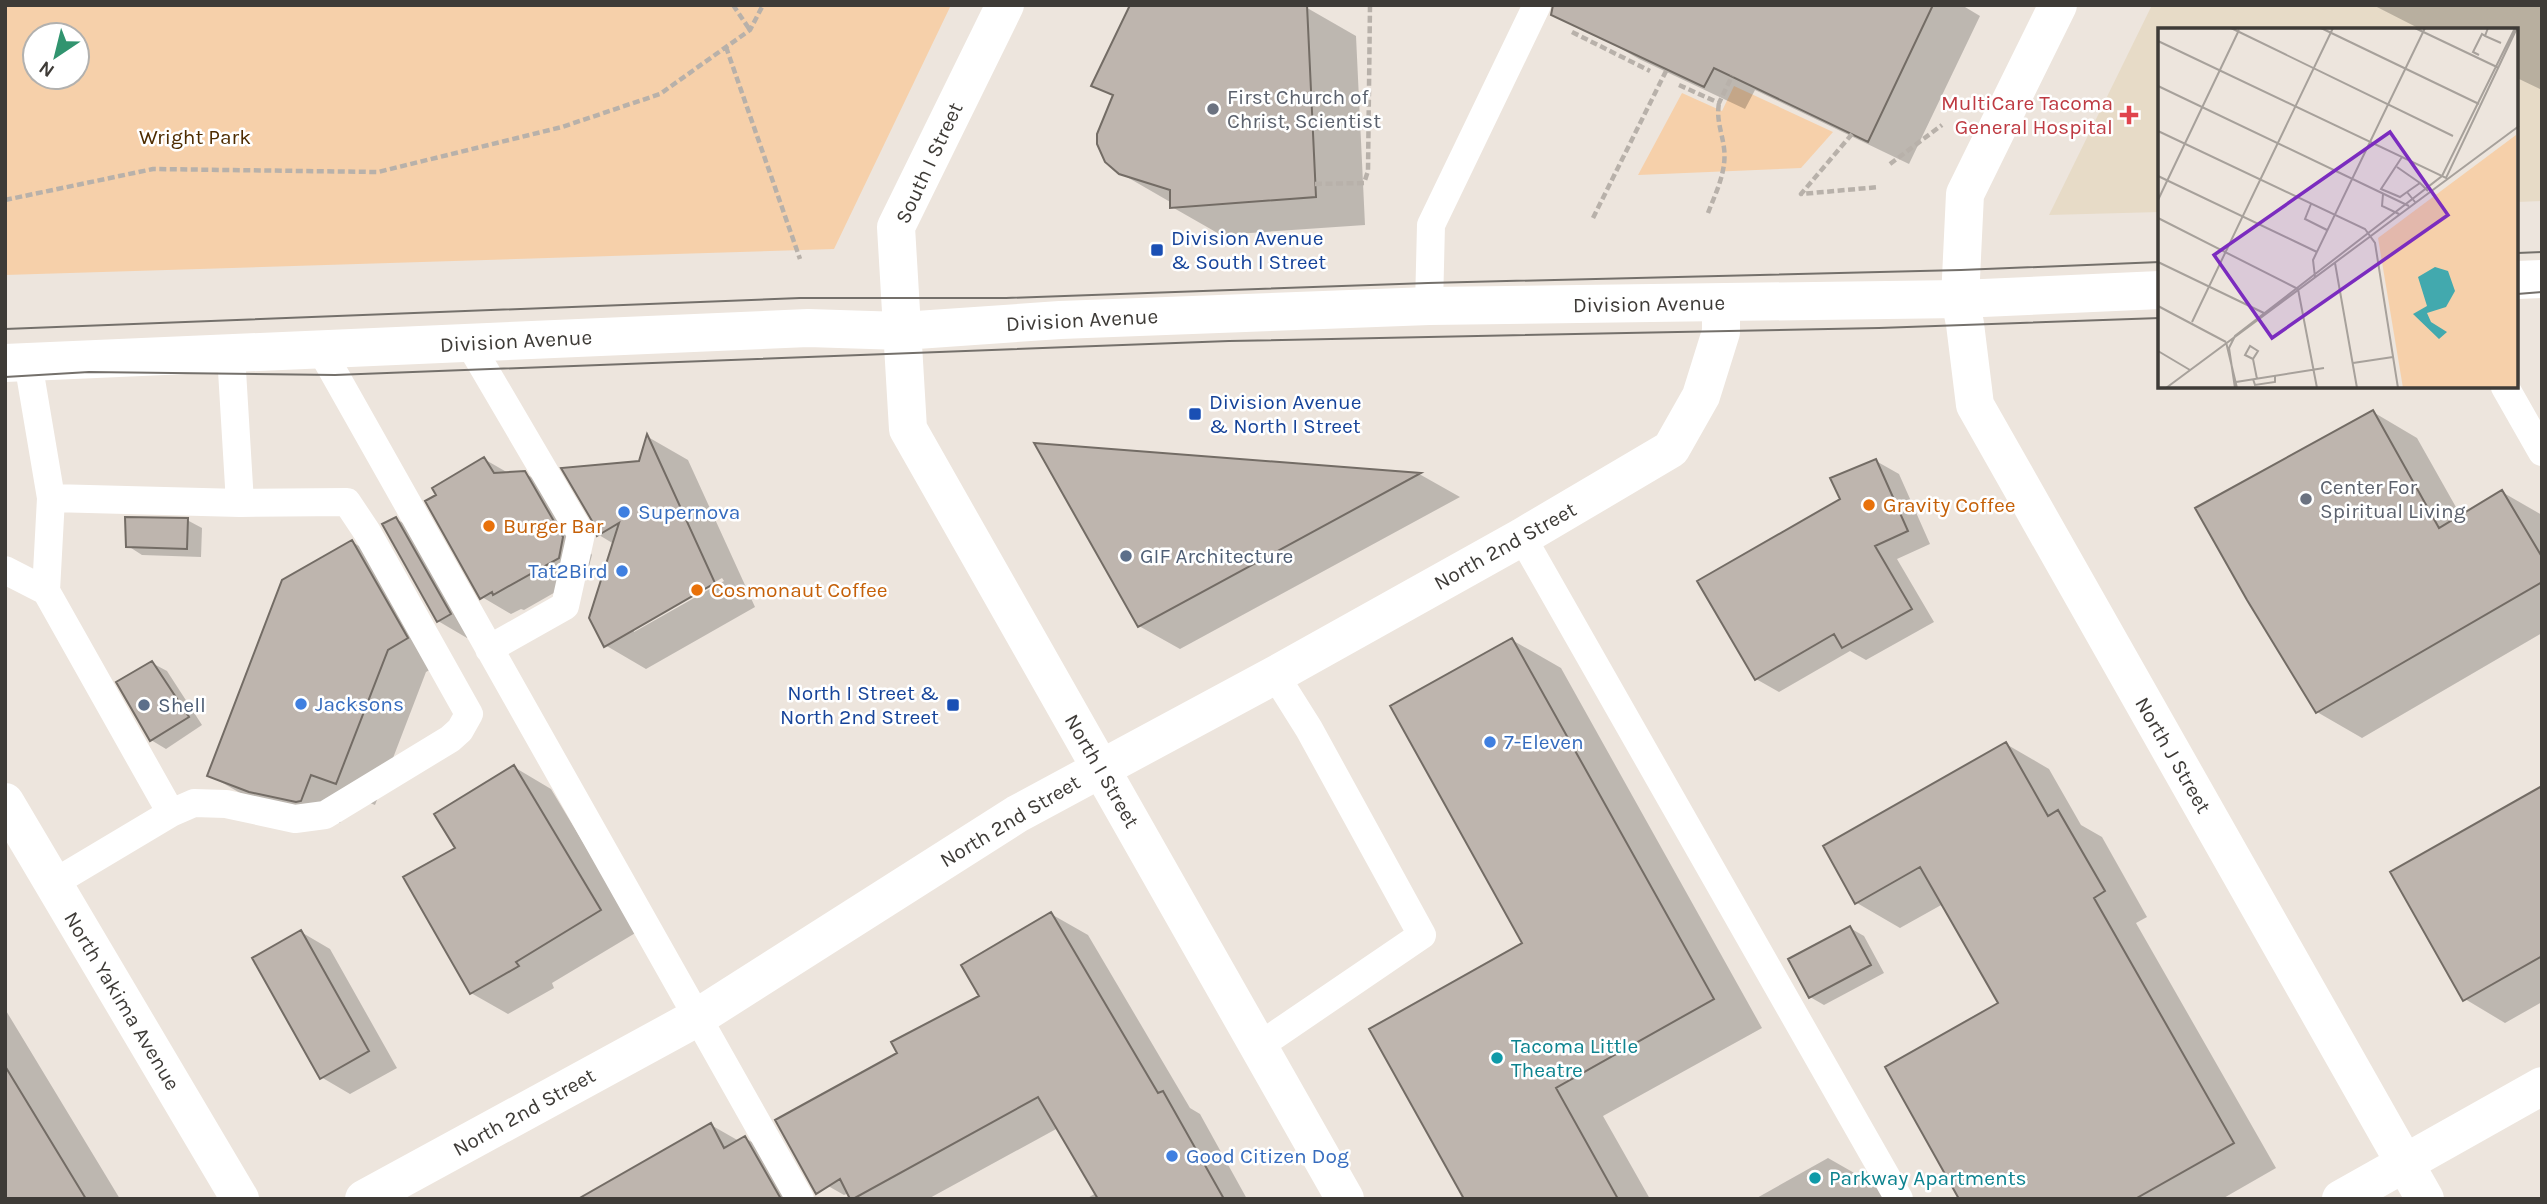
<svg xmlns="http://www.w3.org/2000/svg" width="2547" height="1204" font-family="Karla,sans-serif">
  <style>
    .medical { fill: #e7dbc7 }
    .green { fill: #f6d0aa; fill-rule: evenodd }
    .shadow { fill: #0003; fill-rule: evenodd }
    .building { fill: #beb5ae; stroke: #736c65; stroke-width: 2 }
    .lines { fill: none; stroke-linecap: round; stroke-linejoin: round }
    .path { stroke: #b8b1aa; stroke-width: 4.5; stroke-dasharray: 7 3.5; stroke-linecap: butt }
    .lane { stroke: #fff; stroke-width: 28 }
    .street { stroke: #fff; stroke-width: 38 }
    .secondary { stroke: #fff; stroke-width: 38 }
    .tram { stroke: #74706b; stroke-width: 2 }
    .worship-dot { fill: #6b7280; stroke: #fff; stroke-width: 2.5 }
    .health-dot { fill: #e0444e; stroke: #fff; stroke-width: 2.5 }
    .transit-dot { fill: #1a4fb4; stroke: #fff; stroke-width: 2.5 }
    .food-dot { fill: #e8710a; stroke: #fff; stroke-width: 2.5 }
    .shop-dot { fill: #3f7fe0; stroke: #fff; stroke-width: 2.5 }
    .service-dot { fill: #5c6f8a; stroke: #fff; stroke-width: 2.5 }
    .culture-dot { fill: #0f9aa8; stroke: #fff; stroke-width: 2.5 }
    .labels { text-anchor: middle; stroke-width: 5; stroke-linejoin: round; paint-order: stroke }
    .worship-label { font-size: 21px; fill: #5b616d; stroke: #fff; text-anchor: start }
    .health-label { font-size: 21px; fill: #be3a42; stroke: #fff; text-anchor: end }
    .park-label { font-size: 21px; fill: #4e2c00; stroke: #fff }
    .street-label { font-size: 21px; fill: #3e3b37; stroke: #fff }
    .transit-label { font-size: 21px; fill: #164399; stroke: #fff; text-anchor: start }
    .food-label { font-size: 21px; fill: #c56008; stroke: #fff; text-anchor: start }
    .shop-label { font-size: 21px; fill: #366cbe; stroke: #fff; text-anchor: start }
    .service-label { font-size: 21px; fill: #4e5e75; stroke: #fff; text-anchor: start }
    .culture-label { font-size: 21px; fill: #0d838f; stroke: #fff; text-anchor: start }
    .inset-road { fill: none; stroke: #a7a19b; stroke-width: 2 }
    .view { fill: #7b2cbf; fill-opacity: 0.15; stroke: #7b2cbf; stroke-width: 3.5 }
    .inset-edge { fill: none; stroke: #3e3b37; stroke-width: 3.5 }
  </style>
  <rect width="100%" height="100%" fill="#ede5dd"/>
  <path class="medical" d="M 2152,5 L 2542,5 L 2542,201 L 2517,202 L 2517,30 L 2160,30 L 2160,212 L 2049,215 Z"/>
  <path class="green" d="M 5,5 L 951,5 L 834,249 L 5,275 ZM 35,35 L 77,35 L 77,77 L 35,77 Z
    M 1734,86 L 1833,132 L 1801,168 L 1638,175 L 1682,93 L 1722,111 Z"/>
  <path class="shadow" d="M 1302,5 L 1356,36 L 1365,225 L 1221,235 L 1172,207 L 1172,203 L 1120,173 L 1114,97 L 1093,85 Z
    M 1602,5 L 1966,5 L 1965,7 L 1980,16 L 1909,164 L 1755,90 L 1745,109 L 1639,59 L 1599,36 Z
    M 2373,5 L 2542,5 L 2542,90 L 2517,78 L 2517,30 L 2422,30 Z
    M 2373,412 L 2417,438 L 2461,516 L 2502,492 L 2542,515 L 2542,633 L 2362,738 L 2317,712 Z
    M 648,437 L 688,460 L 755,607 L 646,669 L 605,645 L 614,544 L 599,535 L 640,463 ZM 722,578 L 724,581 L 634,632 L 634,628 Z
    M 1037,445 L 1421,475 L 1460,497 L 1180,649 L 1139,626 Z
    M 484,459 L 510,474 L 524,473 L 554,490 L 592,555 L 587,574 L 524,610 L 521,609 L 511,614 L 482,597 Z
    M 1876,461 L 1899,474 L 1930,544 L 1897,559 L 1934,622 L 1866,660 L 1850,651 L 1779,692 L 1756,679 Z
    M 396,519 L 425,535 L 479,631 L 467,638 L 438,621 Z
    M 187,520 L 202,528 L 201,557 L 142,555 L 128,546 Z
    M 352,542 L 391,564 L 445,661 L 426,672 L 375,805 L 350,795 L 340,823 L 335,823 L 247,797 L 209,775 Z
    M 1512,640 L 1561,668 L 1762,1028 L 1603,1116 L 1650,1199 L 1466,1199 L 1525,944 Z
    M 152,663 L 167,671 L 202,725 L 166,749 L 151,740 Z
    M 2006,744 L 2049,769 L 2081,825 L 2102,837 L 2147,917 L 2136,923 L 2276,1168 L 2222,1199 L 1961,1199 L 2000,1004 L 1943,904 L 1900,928 L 1857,903 Z
    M 514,767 L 551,789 L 637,932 L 552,983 L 554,988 L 508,1014 L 471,993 L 457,848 Z
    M 2542,788 L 2542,1002 L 2505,1023 L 2465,999 Z
    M 1051,914 L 1088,935 L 1190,1108 L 1200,1114 L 1247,1199 L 1086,1199 L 1096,1193 L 1058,1128 L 928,1199 L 852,1199 L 849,1193 L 844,1195 L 807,1174 L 899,1054 L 981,996 Z
    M 1850,928 L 1864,936 L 1884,973 L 1824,1005 L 1810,997 Z
    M 301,932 L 330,949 L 397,1068 L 350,1094 L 321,1077 Z
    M 5,1009 L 120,1199 L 5,1199 Z
    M 711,1125 L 739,1141 L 745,1138 L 774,1155 L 799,1199 L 581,1199 Z
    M 1828,1158 L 1877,1186 L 1884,1199 L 1755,1199 Z"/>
  <path class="building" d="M 1130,5 L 1307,5 L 1316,197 L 1170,208 L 1170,190 L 1119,174 L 1105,162 L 1097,144 L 1097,134 L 1113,95 L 1091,86 Z
    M 1553,5 L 1933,5 L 1868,142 L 1714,68 L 1704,87 L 1551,15 Z
    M 2373,410 L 2439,528 L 2502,490 L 2542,557 L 2542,582 L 2316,713 L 2247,600 L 2195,508 Z
    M 647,434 L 715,583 L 604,647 L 589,618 L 619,523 L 597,536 L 595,526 L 561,468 L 639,461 Z
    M 1034,443 L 1421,473 L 1138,627 Z
    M 484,457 L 494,473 L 525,471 L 563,537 L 559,558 L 493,595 L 492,592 L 480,599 L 425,501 L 436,495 L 432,488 Z
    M 1876,459 L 1908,531 L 1875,546 L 1912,609 L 1842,648 L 1834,634 L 1755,680 L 1697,581 L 1840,499 L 1830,478 Z
    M 125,517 L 188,518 L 187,549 L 126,547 Z
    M 396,517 L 451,614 L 437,622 L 382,524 Z
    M 352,540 L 408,638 L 388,650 L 336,784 L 311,775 L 301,801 L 296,802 L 249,792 L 207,776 L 282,580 Z
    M 1512,638 L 1714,999 L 1556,1088 L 1618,1199 L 1464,1199 L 1369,1029 L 1522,943 L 1390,706 Z
    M 152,661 L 189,717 L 150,741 L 116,682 Z
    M 2006,742 L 2048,816 L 2058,810 L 2105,891 L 2094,898 L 2234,1143 L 2135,1199 L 1959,1199 L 1885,1067 L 1998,1003 L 1920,867 L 1855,904 L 1823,846 Z
    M 514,765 L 601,910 L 516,962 L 519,966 L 470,994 L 403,877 L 455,848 L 434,814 Z
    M 2542,786 L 2542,956 L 2463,1001 L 2390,872 Z
    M 1051,912 L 1158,1093 L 1163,1091 L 1224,1199 L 1098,1199 L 1038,1097 L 853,1199 L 850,1199 L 840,1179 L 816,1194 L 775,1120 L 897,1053 L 891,1042 L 979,996 L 961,965 Z
    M 1850,926 L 1871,965 L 1809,998 L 1788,959 Z
    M 301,930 L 369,1051 L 320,1079 L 252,958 Z
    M 5,1066 L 86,1199 L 5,1199 Z
    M 711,1123 L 724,1148 L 745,1136 L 781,1199 L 578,1199 Z"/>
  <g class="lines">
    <path class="path" d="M 733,5 L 750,30
      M 1572,32 L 1650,71
      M 726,47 L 800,259
      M 1679,85 L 1719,103 L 1732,76
      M 1852,134 L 1801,194 L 1879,187
      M 1890,164 L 1942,125
      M 1315,184 L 1364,183 L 1368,171 L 1370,5
      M 5,200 L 153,169 L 378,172 L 562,127 L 660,94 L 750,30 L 763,5
      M 1708,213 C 1716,192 1727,171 1724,148 C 1722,132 1716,120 1719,103
      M 1593,218 L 1667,69"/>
    <path class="lane" d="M 1429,306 L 1431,225 L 1537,5
      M 469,343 L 581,534 L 565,606 L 489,649
      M 321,350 L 800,1199
      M 28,362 L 51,498 L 240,503
      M 2505,387 L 2542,452
      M 51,498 L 46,591 L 171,813
      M 1522,537 L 1899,1199
      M 5,570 L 46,591
      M 52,884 L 171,813 L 194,803 L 226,804 L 295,819 L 325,815 L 450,739 L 460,730 L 469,714 L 367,532 L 347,502 L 240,503 L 231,354
      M 1259,1046 L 1422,935 L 1309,729 L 1275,675"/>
    <path class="street" d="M 2058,5 L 1965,194 L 1960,299 L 1965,324 L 1975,405 L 2425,1199
      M 5,802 L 240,1199
      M 364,1199 L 698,1017 L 1017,814 L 1275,675 L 1522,537 L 1671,449 L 1701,396 L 1721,332 L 1721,303
      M 2341,1199 L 2542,1086"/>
    <path class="secondary" d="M 1005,5 L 896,227 L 908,429 L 1345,1199
      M 2517,280 L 2542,279
      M 5,363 L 808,328 L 902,331 L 1060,320 L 1429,306 L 1960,299 L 2160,290"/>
    <path class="tram" d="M 2517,253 L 2542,252
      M 2517,294 L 2542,292
      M 5,329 L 800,298 L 1006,298 L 1428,283 L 1961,270 L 2160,262
      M 5,377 L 89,372 L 335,375 L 1229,341 L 1879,328 L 2160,318"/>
  </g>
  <g class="worship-dot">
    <circle cx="1213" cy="109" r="7"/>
    <circle cx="2306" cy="499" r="7"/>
  </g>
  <path class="health-dot" d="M2125.5 104.5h7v7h7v7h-7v7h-7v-7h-7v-7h7z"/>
  <g class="transit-dot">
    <rect x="1150" y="243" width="14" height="14" rx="3.5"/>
    <rect x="1188" y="407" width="14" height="14" rx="3.5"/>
    <rect x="946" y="698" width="14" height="14" rx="3.5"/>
  </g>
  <g class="food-dot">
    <circle cx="1869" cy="505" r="7"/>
    <circle cx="489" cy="526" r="7"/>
    <circle cx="697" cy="590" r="7"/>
  </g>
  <g class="shop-dot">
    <circle cx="624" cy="512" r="7"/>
    <circle cx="622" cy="571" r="7"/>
    <circle cx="301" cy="704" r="7"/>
    <circle cx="1490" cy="742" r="7"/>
    <circle cx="1172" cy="1156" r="7"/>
  </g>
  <g class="service-dot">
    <circle cx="1126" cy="556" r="7"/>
    <circle cx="144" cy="705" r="7"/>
  </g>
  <g class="culture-dot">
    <circle cx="1497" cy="1058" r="7"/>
    <circle cx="1815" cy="1178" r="7"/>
  </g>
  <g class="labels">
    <g class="worship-label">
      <text x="1227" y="104">First Church of<tspan x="1227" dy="24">Christ, Scientist</tspan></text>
      <text x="2320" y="494">Center For<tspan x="2320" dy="24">Spiritual Living</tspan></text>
    </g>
    <g class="health-label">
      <text x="2113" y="110">MultiCare Tacoma<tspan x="2113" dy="24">General Hospital</tspan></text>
    </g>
    <g class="park-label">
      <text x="195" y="144">Wright Park</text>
    </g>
    <g class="street-label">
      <text transform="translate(929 163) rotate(-65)" y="7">South I Street</text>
      <text transform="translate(1649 304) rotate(-1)" y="7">Division Avenue</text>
      <text transform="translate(1082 320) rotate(-3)" y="7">Division Avenue</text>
      <text transform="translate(516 341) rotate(-3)" y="7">Division Avenue</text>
      <text transform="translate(1505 546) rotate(-29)" y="7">North 2nd Street</text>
      <text transform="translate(2173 755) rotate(60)" y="7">North J Street</text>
      <text transform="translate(1102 771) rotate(60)" y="7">North I Street</text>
      <text transform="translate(1010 821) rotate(-31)" y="7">North 2nd Street</text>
      <text transform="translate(122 1001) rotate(59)" y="7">North Yakima Avenue</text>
      <text transform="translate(524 1112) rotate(-29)" y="7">North 2nd Street</text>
    </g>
    <g class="transit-label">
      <text x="1171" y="245">Division Avenue<tspan x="1171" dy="24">&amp; South I Street</tspan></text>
      <text x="1209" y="409">Division Avenue<tspan x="1209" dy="24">&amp; North I Street</tspan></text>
      <text x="939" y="700" text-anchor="end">North I Street &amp;<tspan x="939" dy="24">North 2nd Street</tspan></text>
    </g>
    <g class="food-label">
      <text x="1883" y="512">Gravity Coffee</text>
      <text x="503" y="533">Burger Bar</text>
      <text x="711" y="597">Cosmonaut Coffee</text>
    </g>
    <g class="shop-label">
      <text x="638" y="519">Supernova</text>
      <text x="608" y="578" text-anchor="end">Tat2Bird</text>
      <text x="315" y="711">Jacksons</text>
      <text x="1504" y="749">7-Eleven</text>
      <text x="1186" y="1163">Good Citizen Dog</text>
    </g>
    <g class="service-label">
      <text x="1140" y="563">GIF Architecture</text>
      <text x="158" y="712">Shell</text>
    </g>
    <g class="culture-label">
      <text x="1511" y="1053">Tacoma Little<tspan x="1511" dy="24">Theatre</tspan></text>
      <text x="1829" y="1185">Parkway Apartments</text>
    </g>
  </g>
  <g transform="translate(2158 28)">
    <rect width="360" height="360" fill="#ede5dd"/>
    <path d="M 358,107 L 360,360 L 245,360 L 220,210 Z" fill="#f6d0aa"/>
    <path d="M 277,239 L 290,243 L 297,263 L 288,279 L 269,285 L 273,294 L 289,304 L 281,311 L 255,286 L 269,278 L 260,249 Z" fill="#42a9ae"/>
    <path class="inset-road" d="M 73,0 L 295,108M 163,0 L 321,76M 257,0 L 341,40M 330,0 L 327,8 L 343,15M 0,13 L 288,150 L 359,0M 321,27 L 315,24 L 324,6 L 327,8M 0,58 L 251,178M 0,103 L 207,201 L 217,215 L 240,360M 244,129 L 223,161 L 242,169 L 249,164 L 257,174M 239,139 L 262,155M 0,148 L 159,224M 249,164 L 262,155 L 270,163M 225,166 L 224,178 L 241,186M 0,172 L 81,2M 153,176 L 147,191 L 169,202M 0,190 L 140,261 L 159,360M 0,234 L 108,286M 177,235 L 199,360M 157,249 L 155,232 L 267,0M 0,278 L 68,314M 34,294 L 175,0M 68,314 L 79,360M 0,323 L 32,342M 95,331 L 87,327 L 92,318 L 100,323 L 95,331 L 99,351M 195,335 L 235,329M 95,351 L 97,357 L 117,354 L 117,348M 78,354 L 166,340M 8,360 L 361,98M 77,360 L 71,320 L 77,308 L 284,148 L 357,0"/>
    <path class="view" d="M 232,104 L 290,187 L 114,310 L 56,227 Z"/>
    <rect width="360" height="360" class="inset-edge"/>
  </g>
  <rect width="2547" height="1204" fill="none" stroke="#3e3b37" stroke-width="14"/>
  <g transform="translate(56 56) rotate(215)"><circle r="33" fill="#ffffff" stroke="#b2b1af" stroke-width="2"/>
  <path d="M0-5L12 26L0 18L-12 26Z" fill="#31946f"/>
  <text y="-10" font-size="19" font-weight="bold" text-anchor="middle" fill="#3e3b37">N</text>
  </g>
</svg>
